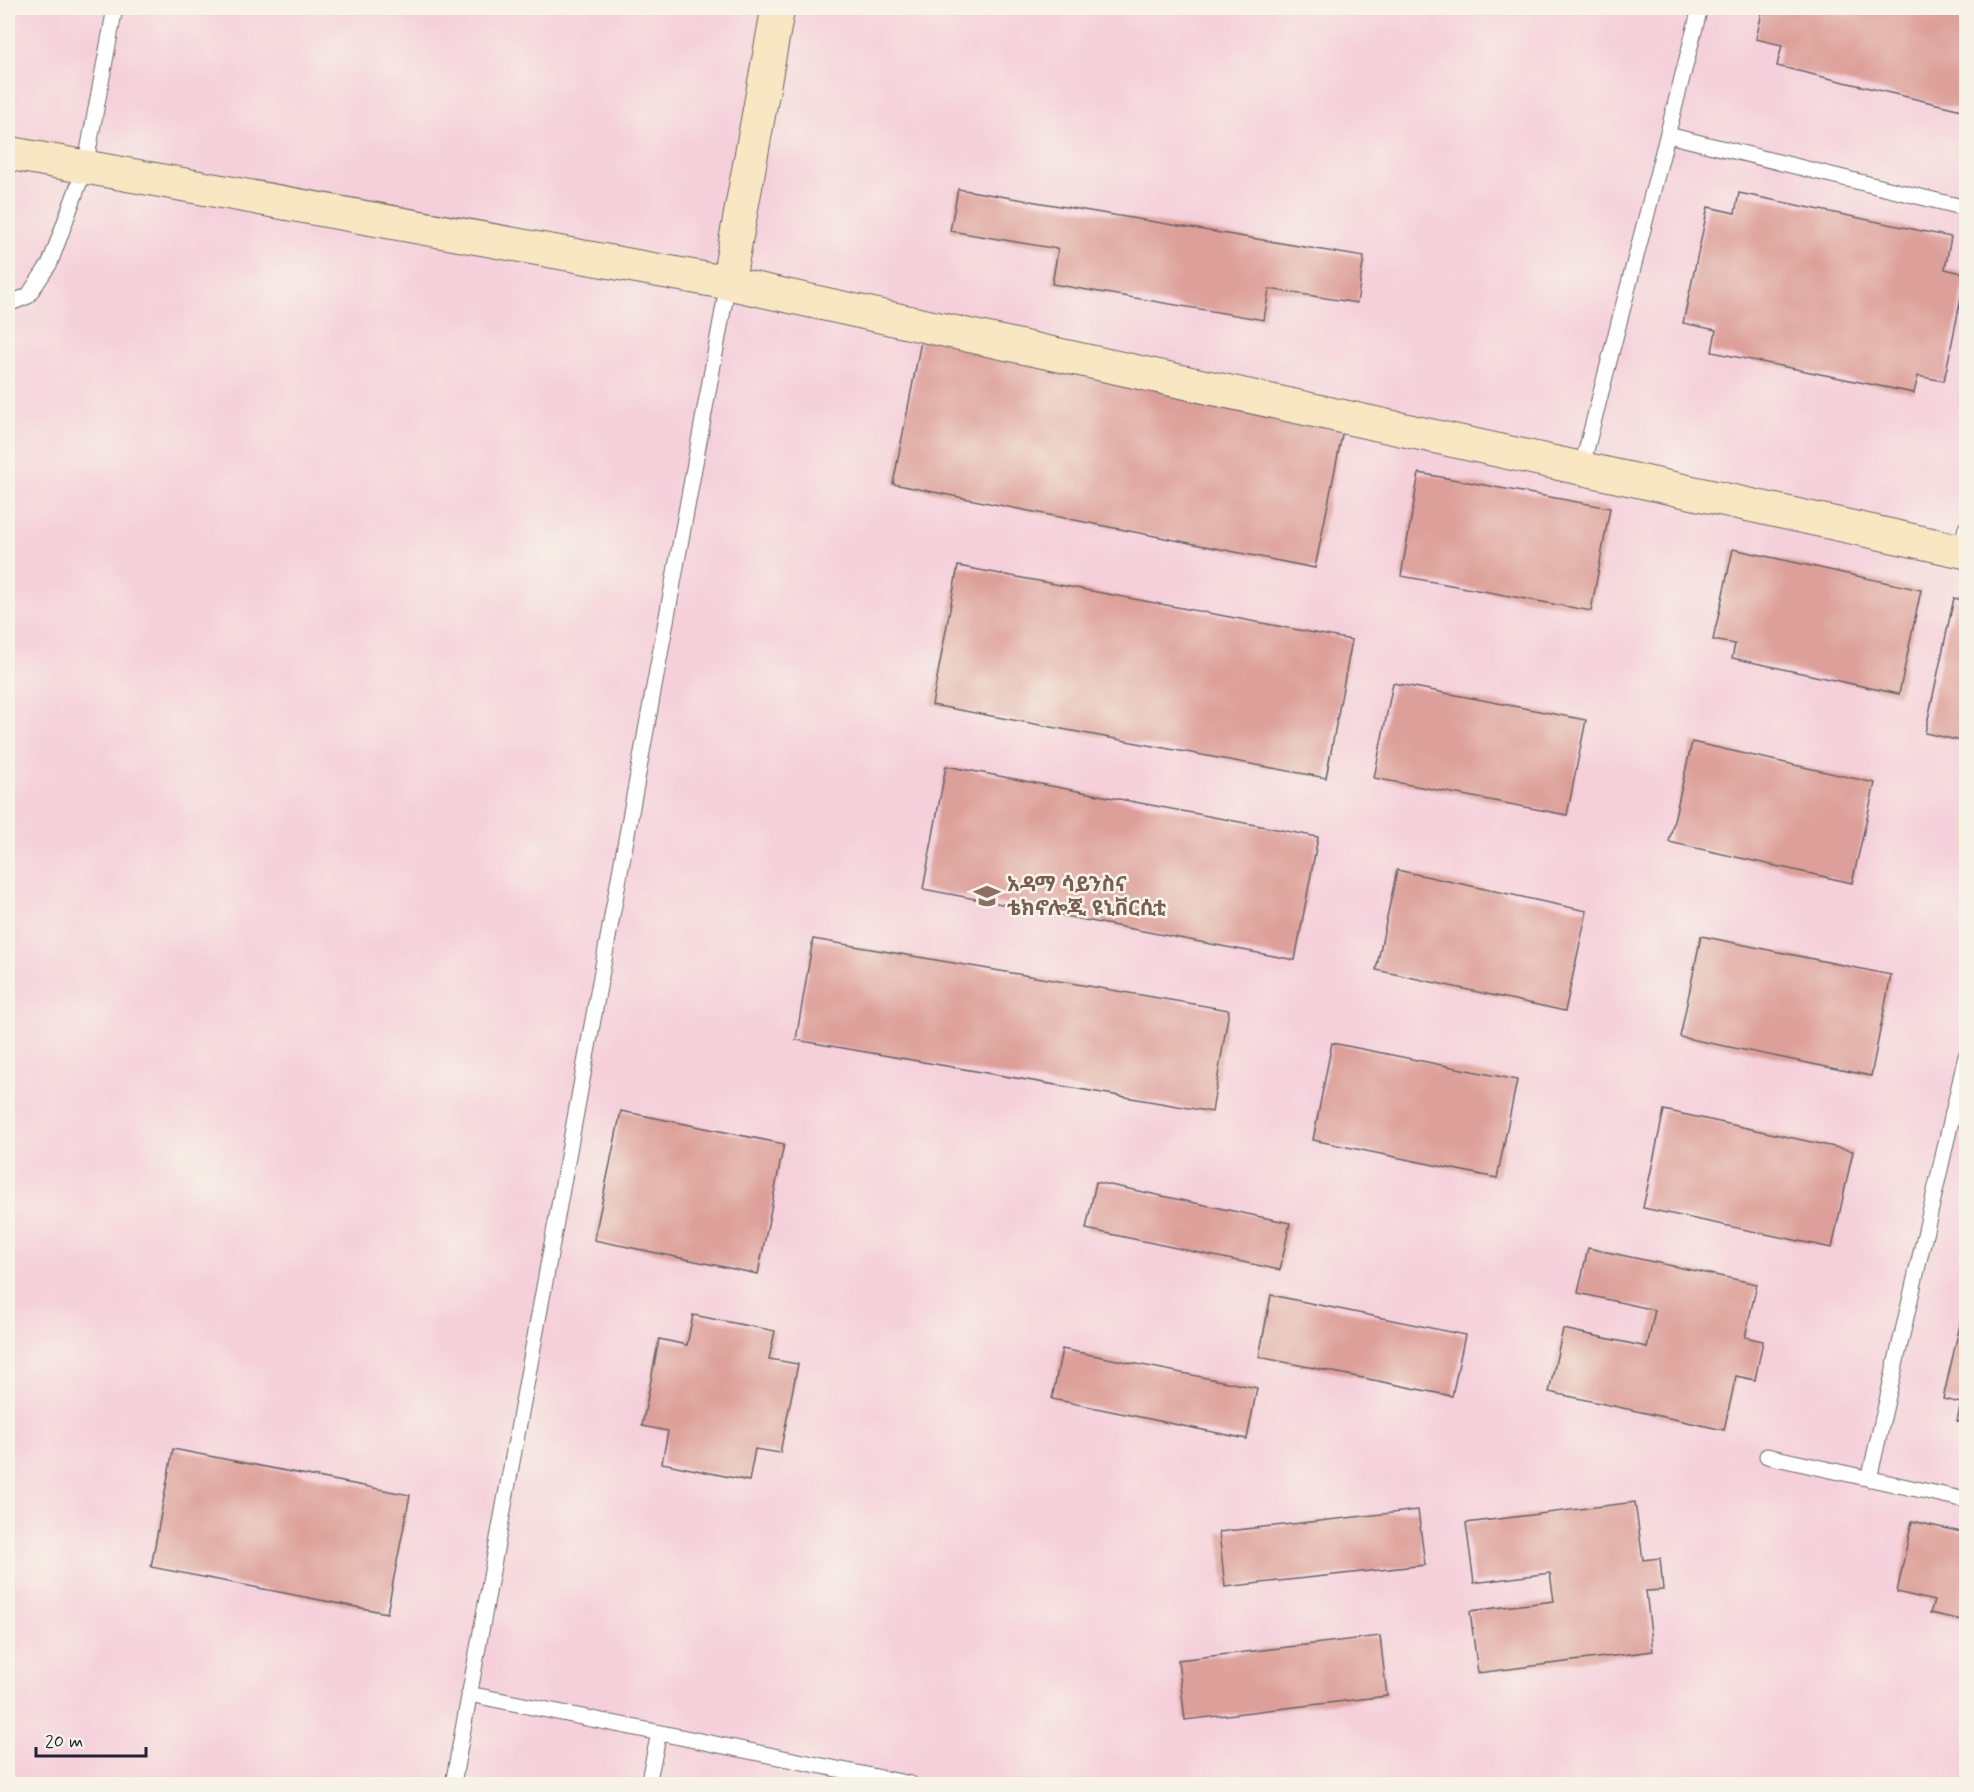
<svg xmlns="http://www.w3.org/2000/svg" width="1974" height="1792" font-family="Mynerve,'Noto Sans Ethiopic',sans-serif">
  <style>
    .built { fill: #f5cfda }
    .building { fill: #dd9f99 }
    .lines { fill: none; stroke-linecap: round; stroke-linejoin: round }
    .lane-casing { stroke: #686468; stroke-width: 17 }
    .secondary-casing { stroke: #686468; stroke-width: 35 }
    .lane { stroke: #fff; stroke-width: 15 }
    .secondary { stroke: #f9e7c3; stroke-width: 33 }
    .labels { text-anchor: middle; stroke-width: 5; stroke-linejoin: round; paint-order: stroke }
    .education-label { font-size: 21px; font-weight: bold; fill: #785e54; stroke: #f7f3e8; text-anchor: start }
  </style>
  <rect width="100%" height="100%" fill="#f7f3e8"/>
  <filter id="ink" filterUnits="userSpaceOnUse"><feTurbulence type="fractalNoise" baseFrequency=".0167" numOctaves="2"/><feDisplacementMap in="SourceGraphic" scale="12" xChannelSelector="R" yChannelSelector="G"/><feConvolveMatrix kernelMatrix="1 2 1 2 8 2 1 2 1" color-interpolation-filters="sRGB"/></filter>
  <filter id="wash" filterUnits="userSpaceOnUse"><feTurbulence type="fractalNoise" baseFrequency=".008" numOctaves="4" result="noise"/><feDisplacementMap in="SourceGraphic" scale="24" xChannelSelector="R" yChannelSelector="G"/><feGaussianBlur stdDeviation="1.35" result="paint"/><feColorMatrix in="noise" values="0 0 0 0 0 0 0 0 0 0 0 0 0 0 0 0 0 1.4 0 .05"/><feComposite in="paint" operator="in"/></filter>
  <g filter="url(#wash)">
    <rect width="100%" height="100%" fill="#ebdebb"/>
    <path class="built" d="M 8,8 L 1966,8 L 1966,1784 L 8,1784 Z"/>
    <g id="blocks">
      <path class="building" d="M 1763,8 L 1966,8 L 1966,111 L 1777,66 L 1782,45 L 1756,39 Z
        M 958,189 L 1364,257 L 1357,303 L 1269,289 L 1264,320 L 1052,284 L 1058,249 L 950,231 Z
        M 1739,193 L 1951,237 L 1945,269 L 1966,274 L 1944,381 L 1918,376 L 1914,393 L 1712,352 L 1716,330 L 1683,323 L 1708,207 L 1735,213 Z
        M 922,336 L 1345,420 L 1315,568 L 893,484 Z
        M 1419,473 L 1610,508 L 1591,611 L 1401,576 Z
        M 1733,549 L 1921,590 L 1899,694 L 1732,658 L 1735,644 L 1713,640 Z
        M 958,566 L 1352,640 L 1326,778 L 932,705 Z
        M 1954,598 L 1966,601 L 1966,742 L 1925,733 Z
        M 1393,683 L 1586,720 L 1567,815 L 1374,778 Z
        M 1692,742 L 1875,783 L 1852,883 L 1669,842 Z
        M 946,766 L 1318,837 L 1295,960 L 923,889 Z
        M 1397,870 L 1587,911 L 1565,1011 L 1376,970 Z
        M 1701,936 L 1891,975 L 1871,1076 L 1680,1037 Z
        M 813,939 L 1229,1010 L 1212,1112 L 796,1040 Z
        M 1332,1043 L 1517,1080 L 1497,1178 L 1313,1140 Z
        M 1664,1110 L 1853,1151 L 1832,1248 L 1643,1208 Z
        M 621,1111 L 784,1144 L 758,1274 L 594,1240 Z
        M 1096,1182 L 1290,1223 L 1280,1270 L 1086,1229 Z
        M 1588,1248 L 1757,1284 L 1745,1337 L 1763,1341 L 1755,1380 L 1736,1376 L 1724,1430 L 1549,1392 L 1563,1329 L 1647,1347 L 1655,1310 L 1578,1293 Z
        M 1271,1295 L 1465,1335 L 1452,1396 L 1259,1357 Z
        M 1966,1299 L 1966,1423 L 1957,1421 L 1961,1403 L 1943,1399 Z
        M 693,1315 L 775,1331 L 769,1359 L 798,1364 L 780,1453 L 755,1449 L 749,1481 L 662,1463 L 668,1431 L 642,1426 L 659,1339 L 687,1345 Z
        M 1062,1349 L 1257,1388 L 1247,1439 L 1052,1399 Z
        M 173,1449 L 410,1495 L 387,1613 L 151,1567 Z
        M 1635,1502 L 1643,1560 L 1660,1558 L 1663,1590 L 1646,1591 L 1653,1651 L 1478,1673 L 1470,1611 L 1554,1601 L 1550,1573 L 1474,1583 L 1466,1523 Z
        M 1418,1510 L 1425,1565 L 1225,1587 L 1219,1532 Z
        M 1912,1521 L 1966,1533 L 1966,1621 L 1930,1613 L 1934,1601 L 1897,1592 Z
        M 1380,1636 L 1387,1696 L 1185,1720 L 1178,1660 Z"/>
    </g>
  </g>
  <g filter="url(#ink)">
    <use href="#blocks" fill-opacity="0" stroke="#686468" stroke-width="1.5"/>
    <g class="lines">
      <g class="lane-casing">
        <path id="lane" d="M 1668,135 L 1966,208
          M 8,304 L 28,296 L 50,263 L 85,167 L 115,8
          M 1581,470 L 1700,8
          M 1961,551 L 1966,528
          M 1767,1456 L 1966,1500
          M 1869,1479 L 1966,1056
          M 469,1694 L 911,1784
          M 453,1784 L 728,283
          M 648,1784 L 659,1733"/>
      </g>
      <g class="secondary-casing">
        <path id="secondary" d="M 8,153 L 728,283 L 1966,552
          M 728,283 L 778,8"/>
      </g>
      <use href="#lane" class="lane"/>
      <use href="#secondary" class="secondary"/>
    </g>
  </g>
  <defs>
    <g id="university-bare" transform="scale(2.07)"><path d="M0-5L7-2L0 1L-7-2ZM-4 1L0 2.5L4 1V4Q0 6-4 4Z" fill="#8d6e63" stroke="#f7f3e8" stroke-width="2.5" paint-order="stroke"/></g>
  </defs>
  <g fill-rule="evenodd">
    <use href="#university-bare" x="987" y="896"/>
  </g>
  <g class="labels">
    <g class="education-label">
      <text x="1007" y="891">አዳማ ሳይንስና<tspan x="1007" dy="24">ቴክኖሎጂ ዩኒቨርሲቲ</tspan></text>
    </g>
  </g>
  <rect width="1974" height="1792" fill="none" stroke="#f7f3e8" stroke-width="30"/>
  <path d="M36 1747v9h110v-9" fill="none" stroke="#22223b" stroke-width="3"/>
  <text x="45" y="1747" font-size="18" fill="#22223b" stroke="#f7f3e8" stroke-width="4.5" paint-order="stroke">20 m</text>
</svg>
